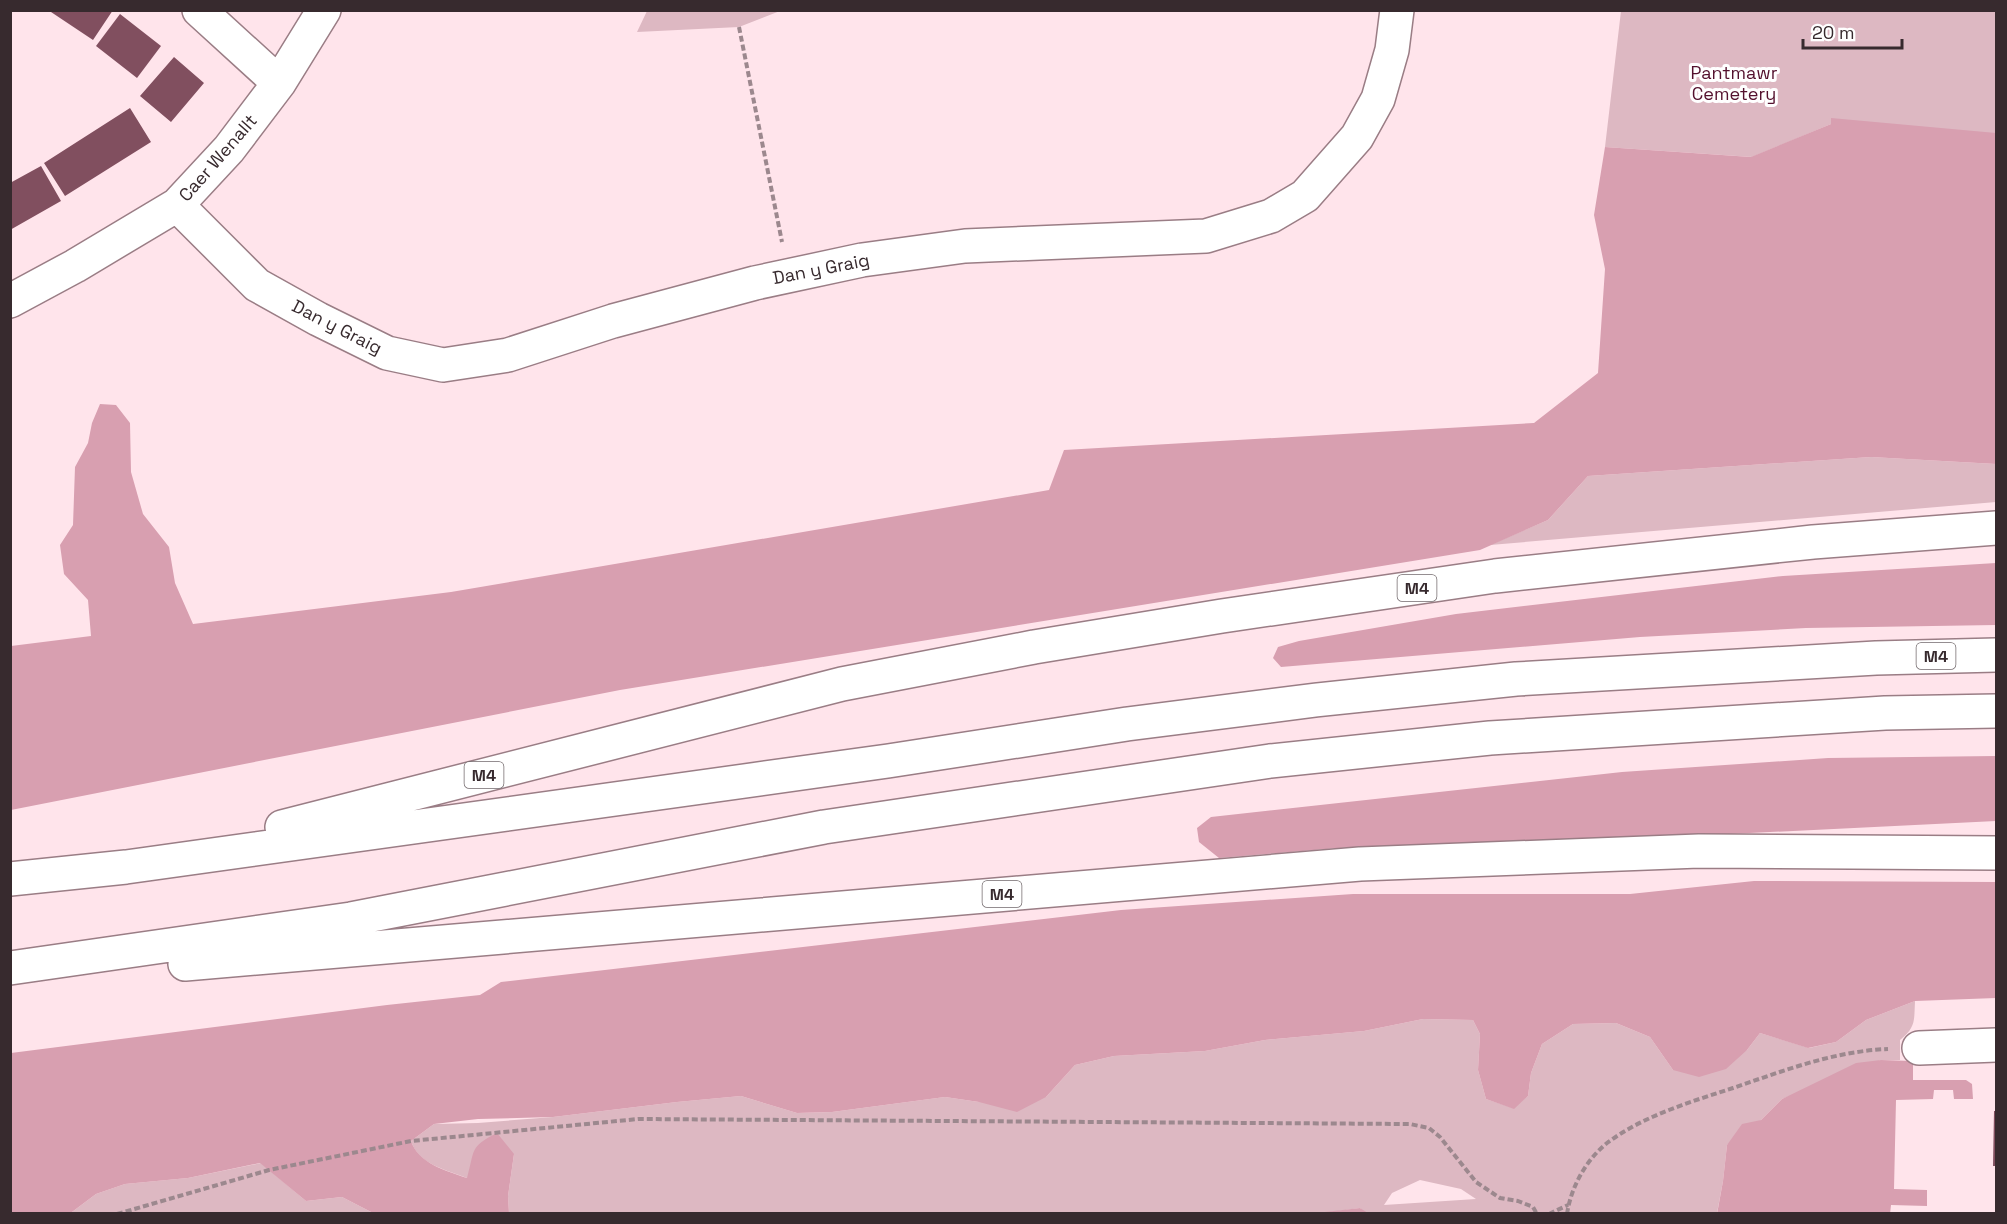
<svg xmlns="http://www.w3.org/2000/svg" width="2007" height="1224" font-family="'Space Grotesk',sans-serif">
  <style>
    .green { fill: #ddb8c2; fill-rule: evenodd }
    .forest { fill: #d89fb0 }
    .building { fill: #814f5f }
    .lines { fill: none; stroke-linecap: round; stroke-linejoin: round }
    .minor-casing { stroke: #9a7d85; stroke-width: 36 }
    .motorway-casing { stroke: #9a7d85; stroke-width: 36 }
    .path { stroke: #9c888e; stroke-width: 4; stroke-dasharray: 6 3; stroke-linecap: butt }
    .minor { stroke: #fff; stroke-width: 33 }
    .motorway { stroke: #fff; stroke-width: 33 }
    .labels { text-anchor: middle; stroke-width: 6; stroke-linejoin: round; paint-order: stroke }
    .shield { fill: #fff; stroke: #736a6d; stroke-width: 1.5 }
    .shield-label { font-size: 16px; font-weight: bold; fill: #372a2e }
    .park-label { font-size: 18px; fill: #54112e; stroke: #fff }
    .street-label { font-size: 18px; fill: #372a2e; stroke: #fff }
  </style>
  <rect width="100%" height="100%" fill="#ffe4eb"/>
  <path class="green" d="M 647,11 L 647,10 L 780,11 L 739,27 L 637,32 Z
    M 1621,11 L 1996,11 L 1996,147 L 1831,124 L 1752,157 L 1605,147 Z
    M 1871,457 L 1996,464 L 1996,502 L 1490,545 L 1548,520 L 1588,476 Z
    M 1915,1001 C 1914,1021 1916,1027 1900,1040 L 1900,1060 L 1881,1060 L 1782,1099 L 1761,1120 L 1727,1145 L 1723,1181 L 1717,1213 L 1367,1214 L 1360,1208 L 1316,1214 L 509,1213 L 508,1196 L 514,1154 L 467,1178 C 446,1170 418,1164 411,1141 L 434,1124 L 478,1123 L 553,1117 L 677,1102 L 741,1096 L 797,1113 L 832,1112 L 945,1097 L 979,1102 L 1046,1097 L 1075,1065 L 1114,1056 L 1205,1051 L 1265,1040 L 1364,1031 L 1423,1019 L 1473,1020 L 1480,1034 L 1478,1070 L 1486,1099 L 1513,1108 L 1528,1096 L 1531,1073 L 1542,1044 L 1573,1024 L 1616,1023 L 1650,1037 L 1673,1070 L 1747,1050 L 1760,1033 L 1809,1048 L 1836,1042 L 1866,1020 ZM 1420,1180 L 1461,1189 L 1476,1199 L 1384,1205 L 1392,1193 Z
    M 261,1163 L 306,1201 L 342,1197 L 373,1213 L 66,1214 L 72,1212 L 96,1194 L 125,1184 L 188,1178 Z"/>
  <path class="forest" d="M 1831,118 L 1996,133 L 1996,464 L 1871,457 L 1588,476 L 1548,520 L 1480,550 L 620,690 L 11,810 L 11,646 L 91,636 L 88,600 L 64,574 L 60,545 L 73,525 L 75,467 L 88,443 L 92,423 L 100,404 L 116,405 L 130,423 L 131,472 L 143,514 L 169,547 L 175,583 L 193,624 L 451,592 L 1049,490 L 1064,450 L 1534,423 L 1598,373 L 1605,269 L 1594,215 L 1605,147 L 1751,157 L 1831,124 Z
    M 1996,563 L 1996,625 L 1806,628 L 1640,637 L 1281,667 L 1273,658 L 1278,647 L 1299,641 L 1456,614 L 1783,576 Z
    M 1996,756 L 1996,821 L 1627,839 L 1338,848 L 1219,858 L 1199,842 L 1197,828 L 1211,817 L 1622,772 L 1828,758 Z
    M 1754,881 L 1996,882 L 1996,998 L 1915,1001 L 1866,1020 L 1836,1042 L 1808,1048 L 1760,1033 L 1747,1050 L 1726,1069 L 1699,1077 L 1673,1070 L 1650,1037 L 1616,1023 L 1573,1024 L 1542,1044 L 1531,1073 L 1528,1096 L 1514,1109 L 1486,1099 L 1478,1070 L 1480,1034 L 1473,1020 L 1423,1019 L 1364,1031 L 1265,1040 L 1205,1051 L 1114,1056 L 1075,1065 L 1046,1097 L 1017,1112 L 979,1102 L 945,1097 L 832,1112 L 797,1113 L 741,1096 L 677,1102 L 553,1117 L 478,1119 L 434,1124 L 411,1141 C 418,1163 446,1171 467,1178 C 475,1150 469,1147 497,1133 L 514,1154 L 508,1196 L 509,1213 L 373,1213 L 342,1197 L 306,1201 L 260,1163 L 188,1178 L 125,1184 L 96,1194 L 72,1212 L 66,1213 L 11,1213 L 11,1053 L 387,1005 L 480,995 L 501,982 L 1121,910 L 1353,894 L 1630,894 Z
    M 1881,1060 L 1913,1061 L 1913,1080 L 1966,1080 L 1972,1084 L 1973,1099 L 1954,1099 L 1953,1090 L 1934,1090 L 1933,1099 L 1896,1100 L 1894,1189 L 1927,1190 L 1927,1206 L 1891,1205 L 1890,1214 L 1717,1214 L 1723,1181 L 1727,1145 L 1742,1124 L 1761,1120 L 1782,1099 L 1856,1063 Z
    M 1360,1208 L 1368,1213 L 1316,1213 Z"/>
  <path class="building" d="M 48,10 L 113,10 L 93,40 Z
    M 120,14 L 161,46 L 137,78 L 96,46 Z
    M 174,57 L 204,83 L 171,122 L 140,96 Z
    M 130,108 L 151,142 L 65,196 L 44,163 Z
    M 41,166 L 61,201 L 10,230 L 10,183 Z
    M 1994,1111 L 1996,1111 L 1996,1166 L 1993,1166 Z"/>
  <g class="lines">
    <g class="minor-casing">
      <path id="minor" d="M 199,10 L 279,83
        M 177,205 L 257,285 L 318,319 L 387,353 L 443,365 L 508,355 L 613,321 L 755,283 L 862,260 L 965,246 L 1206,236 L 1271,216 L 1305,196 L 1357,137 L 1378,99 L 1392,50 L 1397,10
        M 10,301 L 75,266 L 177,205 L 229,149 L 279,83 L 324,10
        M 1919,1048 L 1996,1045"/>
    </g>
    <g class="motorway-casing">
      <path id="motorway" d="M 282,827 L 842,684 L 1034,647 L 1222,616 L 1495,576 L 1813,542 L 1996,528
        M 10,879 L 126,867 L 888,761 L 1127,724 L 1316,700 L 1516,679 L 1876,658 L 1996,655
        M 185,964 L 1360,864 L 1699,851 L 1996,853
        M 10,968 L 351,919 L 824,827 L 1270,761 L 1490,738 L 1885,713 L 1996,711"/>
    </g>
    <path class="path" d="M 739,27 L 782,242
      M 117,1214 L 269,1170 L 411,1141 L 638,1119 L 1410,1124 L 1429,1128 L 1440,1137 L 1476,1182 L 1500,1198 L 1518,1201 L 1533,1207 L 1537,1214
      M 1549,1214 L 1568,1205
      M 1567,1214 C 1571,1187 1586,1160 1607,1143 C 1643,1116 1690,1102 1733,1088 C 1783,1071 1834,1051 1888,1049"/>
    <use href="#minor" class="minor"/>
    <use href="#motorway" class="motorway"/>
  </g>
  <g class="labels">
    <g class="shield">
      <rect x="1397.5" y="575" width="39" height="26" rx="4.5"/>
      <rect x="1916.5" y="643" width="39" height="26" rx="4.5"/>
      <rect x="464.5" y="762" width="39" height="26" rx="4.5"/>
      <rect x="982.5" y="881" width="39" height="26" rx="4.5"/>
    </g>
    <g class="shield-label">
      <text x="1417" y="594">M4</text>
      <text x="1936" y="662">M4</text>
      <text x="484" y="781">M4</text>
      <text x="1002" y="900">M4</text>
    </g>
    <g class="park-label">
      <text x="1734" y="79">Pantmawr<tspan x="1734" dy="21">Cemetery</tspan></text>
    </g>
    <g class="street-label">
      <text transform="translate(218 158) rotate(-49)" y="6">Caer Wenallt</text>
      <text transform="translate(821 269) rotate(-11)" y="6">Dan y Graig</text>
      <text transform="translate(337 327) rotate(27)" y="6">Dan y Graig</text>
    </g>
  </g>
  <rect width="2007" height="1224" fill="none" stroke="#372a2e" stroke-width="24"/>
  <path d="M1803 39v9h99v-9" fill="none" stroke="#372a2e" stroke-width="3"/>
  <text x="1812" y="39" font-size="18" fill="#372a2e" stroke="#ffffff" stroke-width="4.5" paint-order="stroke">20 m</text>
</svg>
